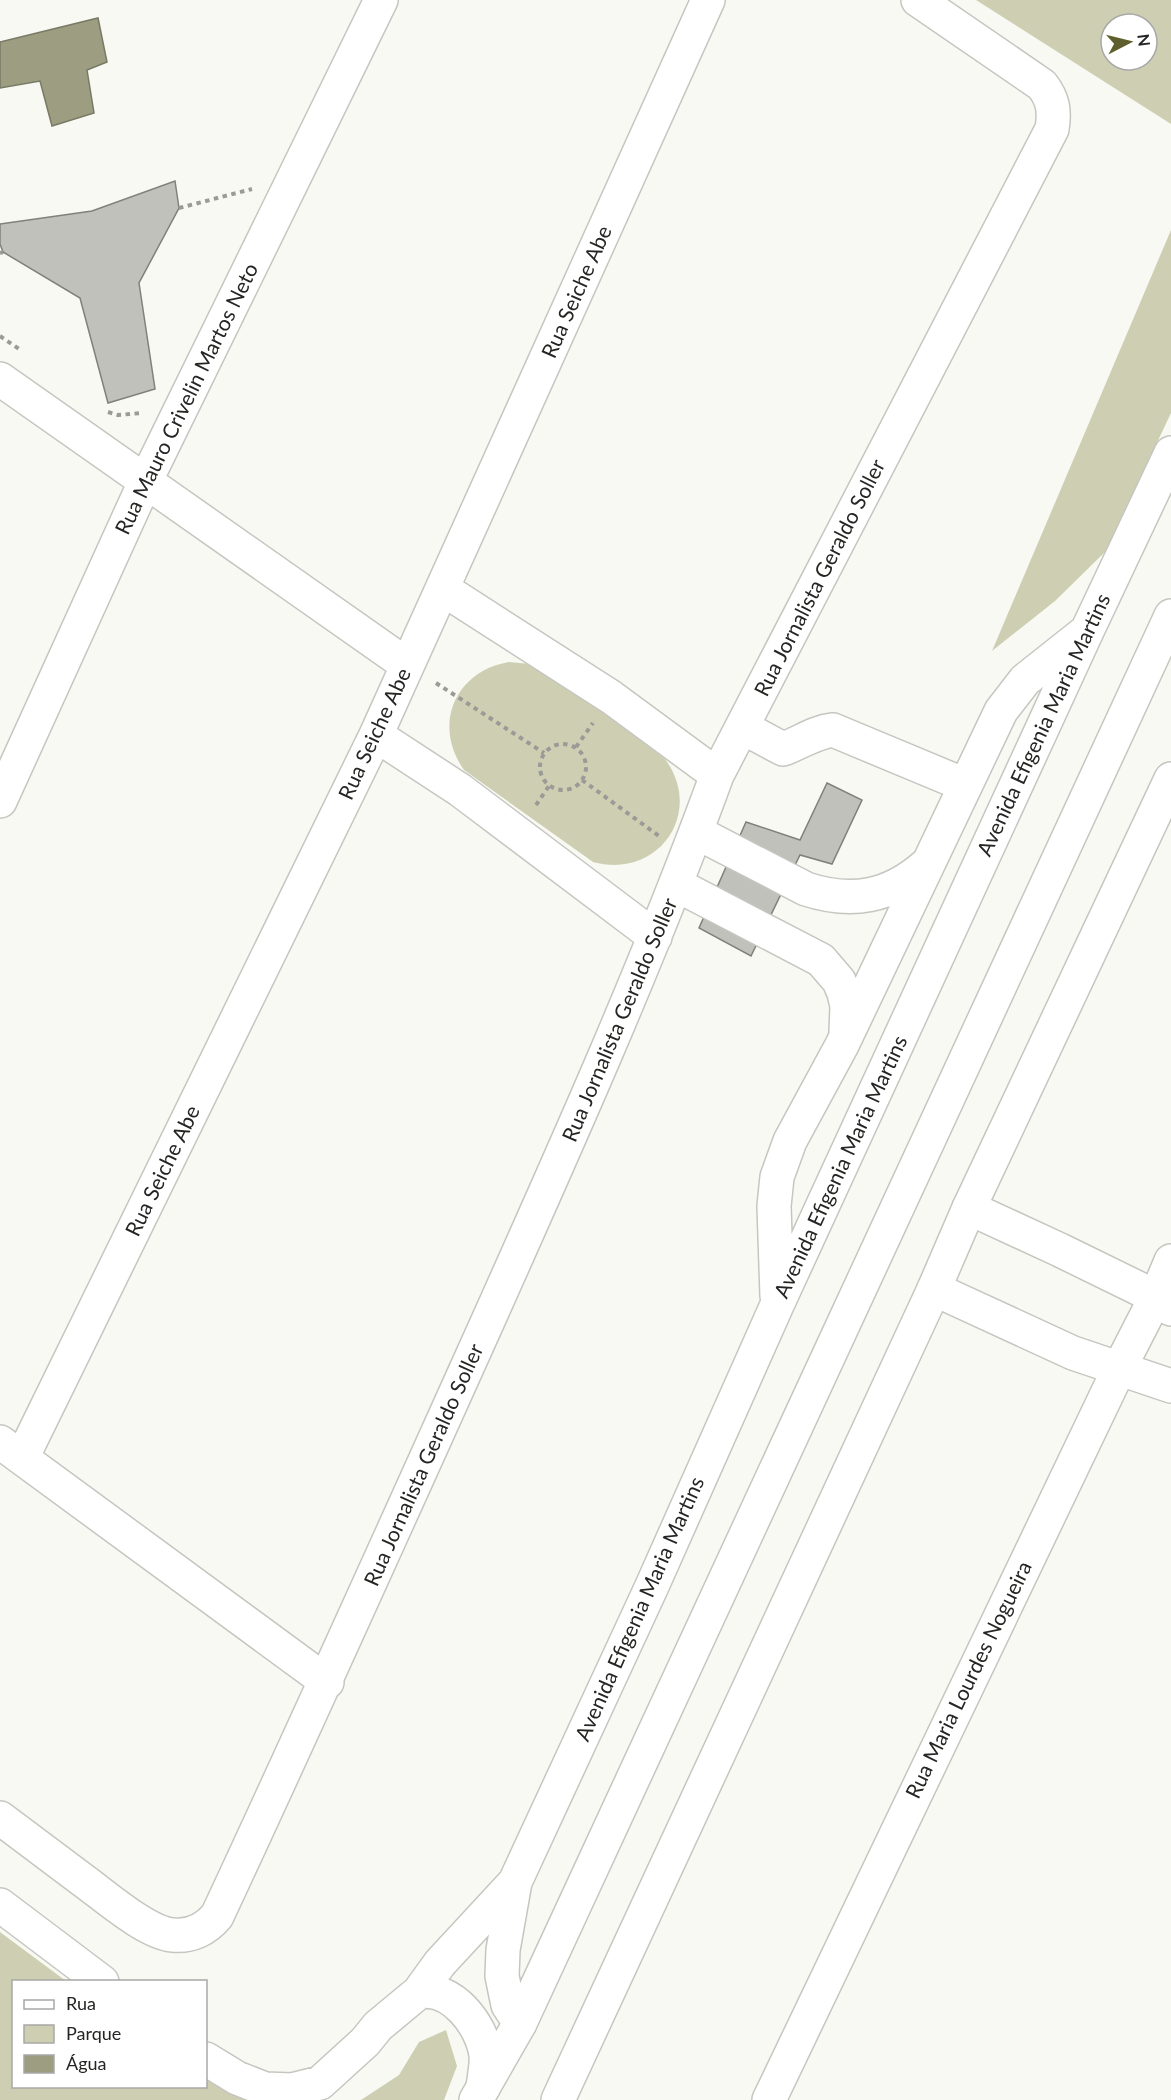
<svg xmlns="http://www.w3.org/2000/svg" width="1171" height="2100" font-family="Lato,sans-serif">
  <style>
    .green { fill: #cecfb2; fill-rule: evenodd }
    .water { fill: #9d9e81; stroke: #797a65; stroke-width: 1.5 }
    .building { fill: #c1c1bc; stroke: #80807c; stroke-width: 1.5 }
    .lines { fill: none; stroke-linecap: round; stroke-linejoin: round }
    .minor-casing { stroke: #c6c6c1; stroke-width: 36 }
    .major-casing { stroke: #c6c6c1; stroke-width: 36 }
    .path { stroke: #9a9a97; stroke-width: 4; stroke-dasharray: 4.5 4.5; stroke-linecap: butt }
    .minor { stroke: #fff; stroke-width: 33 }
    .major { stroke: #fff; stroke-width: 33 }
    .labels { text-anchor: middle; stroke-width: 4.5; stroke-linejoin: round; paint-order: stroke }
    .street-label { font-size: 21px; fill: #252523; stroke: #fff }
  </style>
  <rect width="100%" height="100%" fill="#f9f9f4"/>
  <path class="green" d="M 976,0 L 1171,0 L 1171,124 ZM 1111,24 L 1147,24 L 1147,60 L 1111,60 Z
    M 1171,230 L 1171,413 L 1106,551 L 1055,601 L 992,651 Z
    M 509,662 L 531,664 L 551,672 L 665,759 C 705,813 658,880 593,862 L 464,770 C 432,725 455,671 509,662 Z
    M 0,1932 L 66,1981 L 14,1982 L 14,2086 L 206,2086 L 206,2073 L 246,2100 L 0,2100 Z
    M 446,2030 L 457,2066 L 444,2100 L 361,2100 L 399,2075 L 419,2042 Z"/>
  <path class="water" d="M 98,18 L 107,62 L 87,70 L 94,113 L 52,126 L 40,81 L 0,88 L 0,42 Z"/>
  <path class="building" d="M 175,181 L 179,208 L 139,283 L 155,389 L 108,403 L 80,298 L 3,252 L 0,244 L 0,224 L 92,211 Z
    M 827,783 L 862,800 L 832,864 L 800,855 L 751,956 L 699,928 L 746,822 L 800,840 Z"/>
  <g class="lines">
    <g class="minor-casing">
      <path id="minor" d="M 0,379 L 407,665
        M 443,589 L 611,697 L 717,775
        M 742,727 L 783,749 C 800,743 815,732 833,730 L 965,785
        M 376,735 L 460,790 L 655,937
        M 0,801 L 145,482 L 381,0
        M 696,832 L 806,889 C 852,904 890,897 926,865
        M 677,885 L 821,960 L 839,981 L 844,993 L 847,1006 L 846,1032
        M 969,1208 L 1060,1250 L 1156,1297 L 1171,1309
        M 934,1289 L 1073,1353 L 1171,1386
        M 777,1296 L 774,1206 L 777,1177 L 790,1141 L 842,1045 L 1001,711 L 1025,680 L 1083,634
        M 0,1442 L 327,1682
        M 22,1458 L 376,735 L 708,0
        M 0,1818 C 28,1839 56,1860 84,1881 C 106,1897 147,1933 173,1935 C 191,1937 206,1929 217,1916 C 309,1719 398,1521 487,1323 C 568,1142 649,961 717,775 L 1052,129 C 1055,111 1053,99 1042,85 L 918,0
        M 0,1905 L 102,1982
        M 419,1992 C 452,1986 482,2025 486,2055 C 487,2065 484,2077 483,2088
        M 520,2023 L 508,2005 L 502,1976 L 503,1950 L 515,1882 L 652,1586 L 777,1305 L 1087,631 L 1171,453
        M 206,2059 L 237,2078 L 265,2089 L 292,2090 L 320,2083 L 365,2042 L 378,2026 L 419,1992 L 440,1963 L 515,1882
        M 769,2100 L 1119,1369 L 1156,1297 L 1171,1261"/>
    </g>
    <g class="major-casing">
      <path id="major" d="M 476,2100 L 520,2023 L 1171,616
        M 558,2100 L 934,1289 L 969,1208 L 1171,779"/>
    </g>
    <path class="path" d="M 179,208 L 252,189
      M 0,253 L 3,252
      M 0,336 L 19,349
      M 108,412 L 118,415 L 142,413
      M 436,683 L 544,753
      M540 767a23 23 0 1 1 46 0a23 23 0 1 1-46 0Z
      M 576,747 L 593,723
      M 582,780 L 659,836
      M 536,805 L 549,786"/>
    <use href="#minor" class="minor"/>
    <use href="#major" class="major"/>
  </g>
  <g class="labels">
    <g class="street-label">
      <text transform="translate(577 292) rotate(-66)" y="7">Rua Seiche Abe</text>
      <text transform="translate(187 399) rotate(-64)" y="7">Rua Mauro Crivelin Martos Neto</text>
      <text transform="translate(820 578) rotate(-63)" y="7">Rua Jornalista Geraldo Soller</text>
      <text transform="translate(1044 725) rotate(-65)" y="7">Avenida Efigenia Maria Martins</text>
      <text transform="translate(375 734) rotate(-65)" y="7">Rua Seiche Abe</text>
      <text transform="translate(620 1020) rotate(-67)" y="7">Rua Jornalista Geraldo Soller</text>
      <text transform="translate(841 1167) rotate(-65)" y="7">Avenida Efigenia Maria Martins</text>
      <text transform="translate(163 1171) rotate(-64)" y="7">Rua Seiche Abe</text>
      <text transform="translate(424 1465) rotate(-66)" y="7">Rua Jornalista Geraldo Soller</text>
      <text transform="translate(640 1609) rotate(-66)" y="7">Avenida Efigenia Maria Martins</text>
      <text transform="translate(969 1680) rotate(-64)" y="7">Rua Maria Lourdes Nogueira</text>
    </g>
  </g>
  <rect x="12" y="1980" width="195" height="108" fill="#ffffff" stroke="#a8a8a7" stroke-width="1.5"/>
  <rect x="24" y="2000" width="30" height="9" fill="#ffffff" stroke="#a8a8a7" stroke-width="1.5"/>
  <text x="66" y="2010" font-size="18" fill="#252523">Rua</text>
  <rect x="24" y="2025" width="30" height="18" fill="#cecfb2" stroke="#a8a8a7" stroke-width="1.5"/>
  <text x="66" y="2040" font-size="18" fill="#252523">Parque</text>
  <rect x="24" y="2055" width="30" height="18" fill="#9d9e81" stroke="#a8a8a7" stroke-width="1.5"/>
  <text x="66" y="2070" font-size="18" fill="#252523">Água</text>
  <g transform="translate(1129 42) rotate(83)"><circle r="28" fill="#ffffff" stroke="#a8a8a7" stroke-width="1.5"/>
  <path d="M0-4.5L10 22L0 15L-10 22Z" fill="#5e5f2c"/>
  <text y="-9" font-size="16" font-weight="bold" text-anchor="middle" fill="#252523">N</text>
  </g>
</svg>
